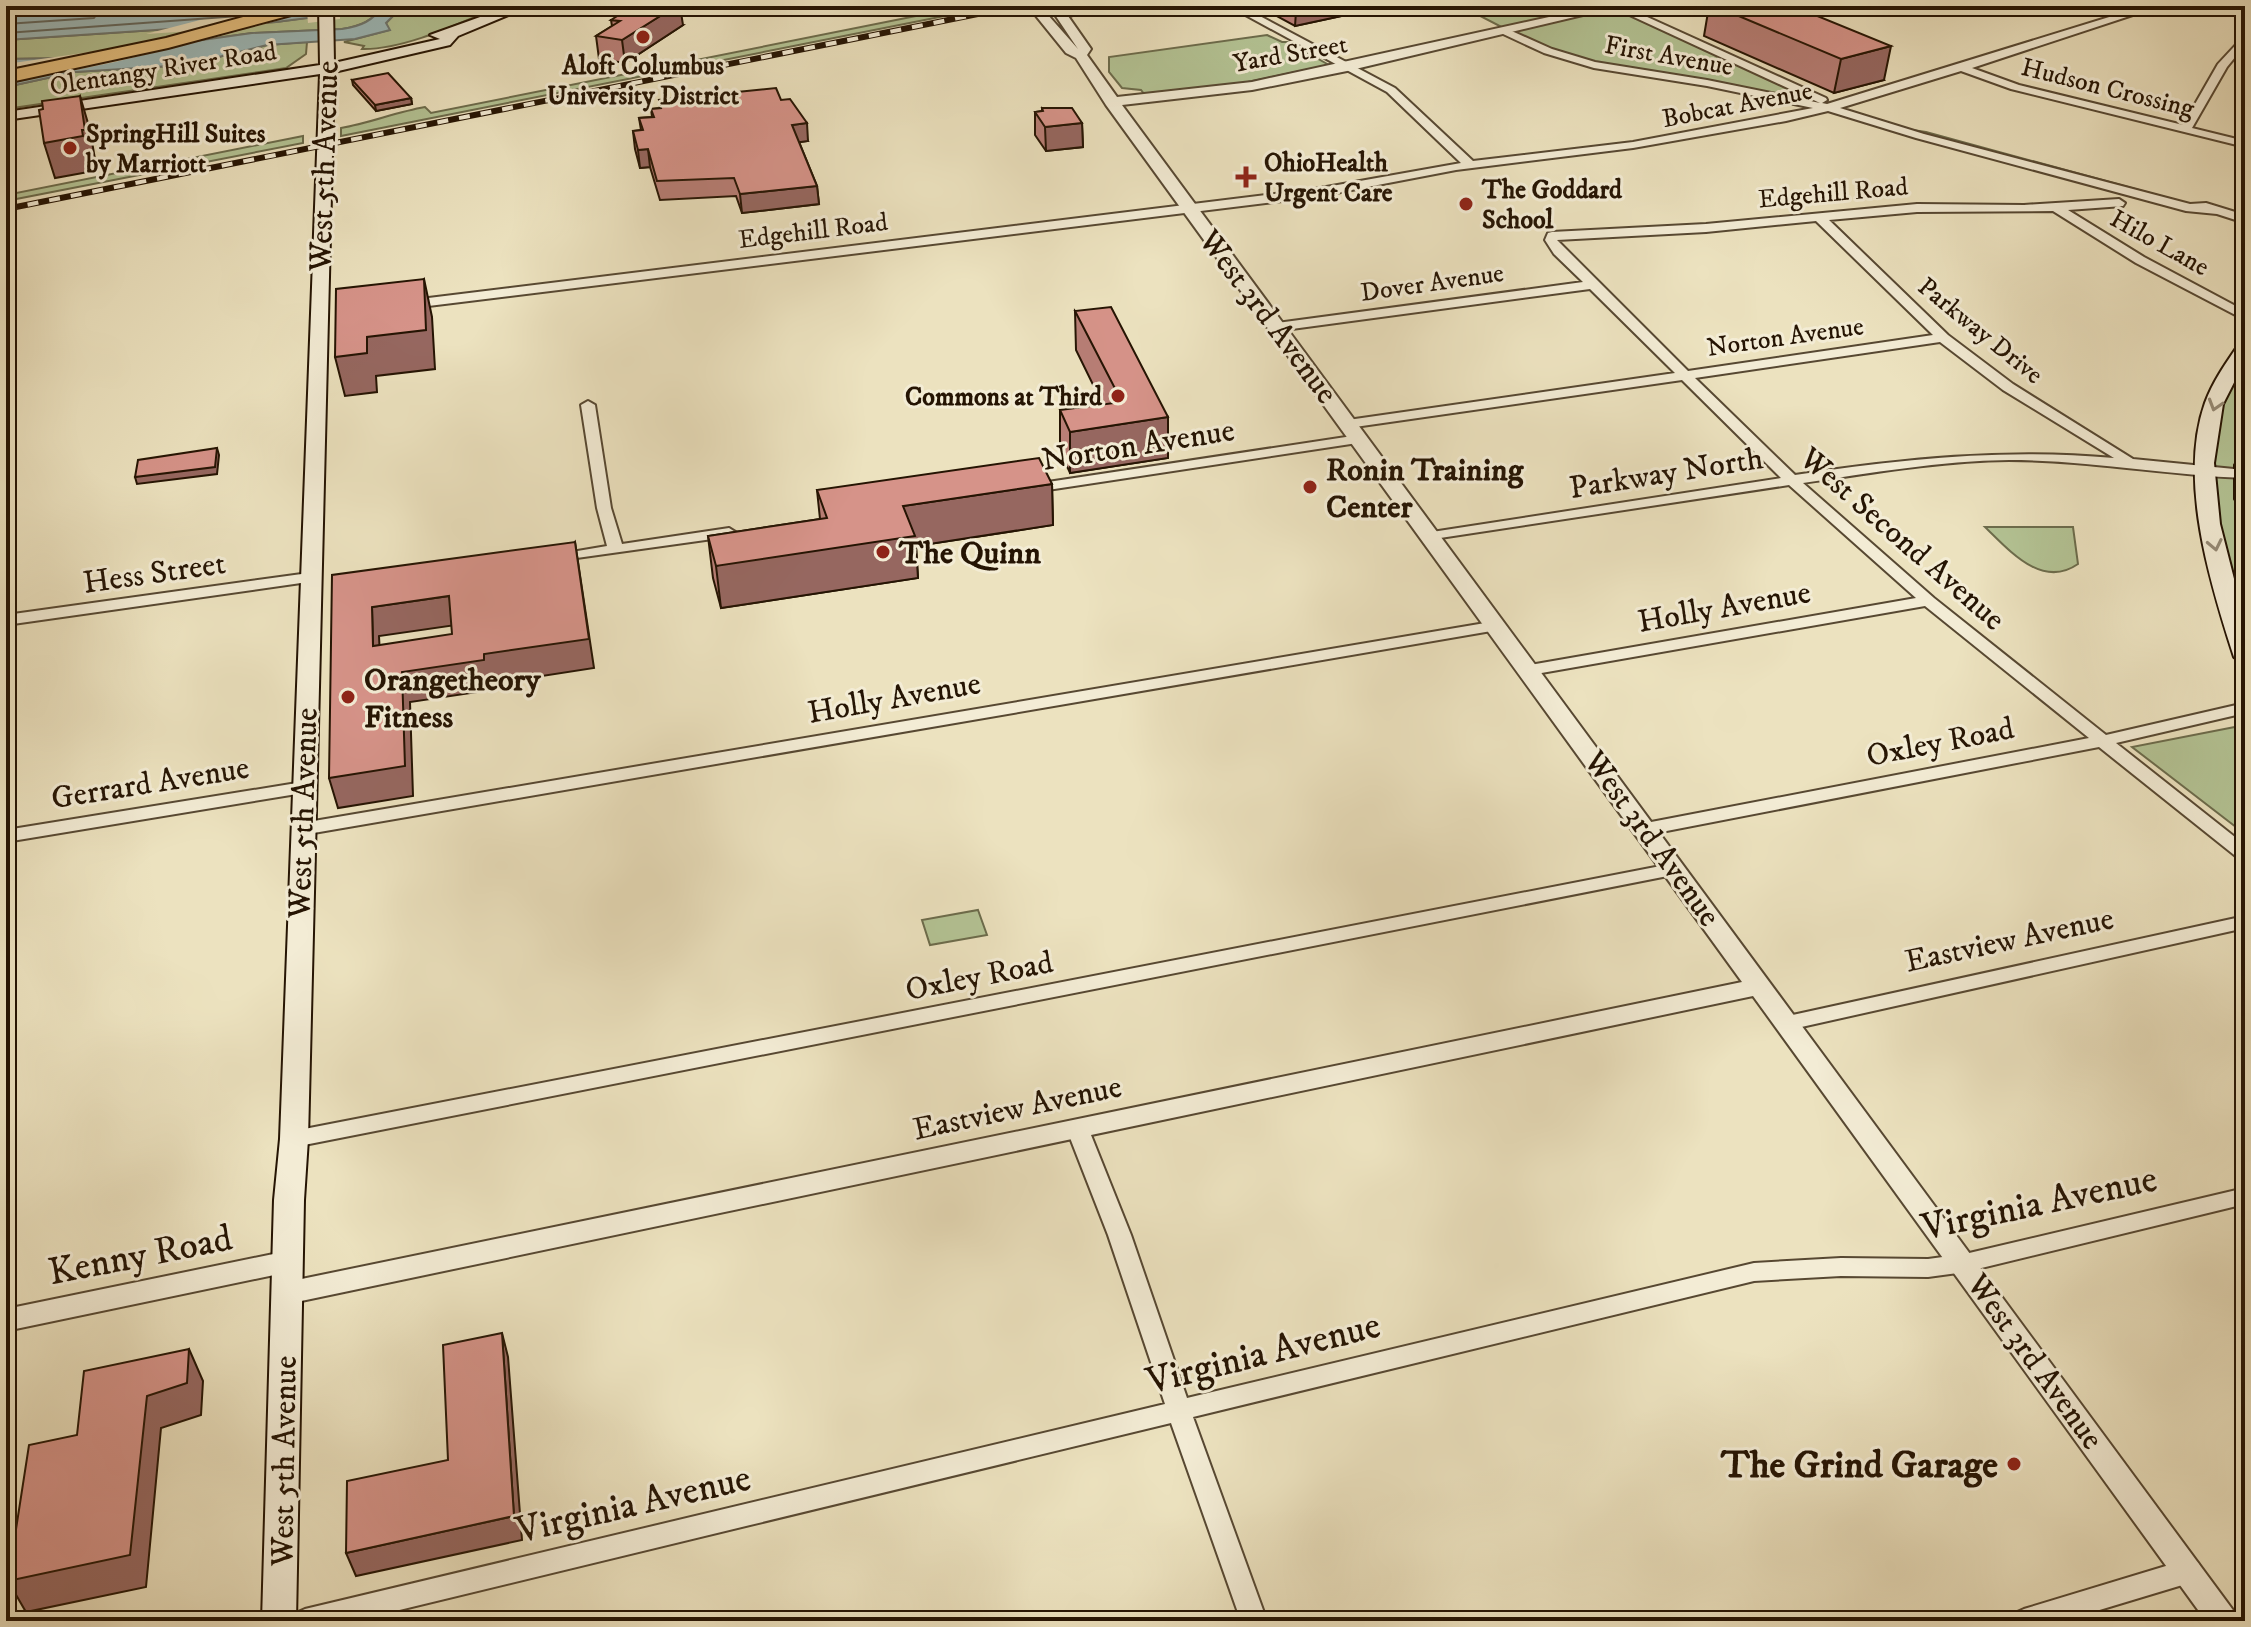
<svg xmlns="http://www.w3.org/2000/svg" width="2251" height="1627" font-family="'IM FELL DW Pica',serif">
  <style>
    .green { fill: #b4c495; stroke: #6c6c4c; stroke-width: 2 }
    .water { fill: #9dbbbc; stroke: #6d7872; stroke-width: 2 }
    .pier { fill: #ece2bf }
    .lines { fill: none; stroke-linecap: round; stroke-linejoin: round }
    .shore { stroke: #616860; stroke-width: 2 }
    .minor-casing { stroke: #574832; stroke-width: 4 }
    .tertiary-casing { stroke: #574832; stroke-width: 4 }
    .secondary-casing { stroke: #251403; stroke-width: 4 }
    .motorway-casing { stroke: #251403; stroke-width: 4 }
    .minor { fill: #f3ecd5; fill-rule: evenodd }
    .tertiary { fill: #f3ecd5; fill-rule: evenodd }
    .secondary { fill: #f3ecd5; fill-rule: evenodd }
    .motorway { fill: #e6c180; fill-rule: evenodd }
    .rail-casing { stroke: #251403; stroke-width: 6 }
    .rail { stroke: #f3ecd5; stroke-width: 4; stroke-dasharray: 11; stroke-linecap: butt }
    .wall { fill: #b87e76; stroke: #251403; stroke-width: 2 }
    .shaded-wall { fill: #966760; stroke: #251403; stroke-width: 2 }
    .building { fill: #d69389; stroke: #251403; stroke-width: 2; fill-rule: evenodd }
    .oneway { stroke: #968b76 }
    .poi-dot { fill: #8f2418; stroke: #f3ecd5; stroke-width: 3 }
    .labels { text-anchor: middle; stroke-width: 6; stroke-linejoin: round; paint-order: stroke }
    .far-street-label { font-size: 26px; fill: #251403; stroke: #f3ecd5 }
    .far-poi-label { font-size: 26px; font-weight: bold; fill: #251403; stroke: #f3ecd5; text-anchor: start }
    .street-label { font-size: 32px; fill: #251403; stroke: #f3ecd5 }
    .poi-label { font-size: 32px; font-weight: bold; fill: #251403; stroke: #f3ecd5; text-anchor: start }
    .near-street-label { font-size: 38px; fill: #251403; stroke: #f3ecd5 }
    .near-poi-label { font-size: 38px; font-weight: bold; fill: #251403; stroke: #f3ecd5; text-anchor: end }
  </style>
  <rect width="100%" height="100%" fill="#ece2bf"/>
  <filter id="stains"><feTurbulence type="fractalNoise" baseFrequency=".0025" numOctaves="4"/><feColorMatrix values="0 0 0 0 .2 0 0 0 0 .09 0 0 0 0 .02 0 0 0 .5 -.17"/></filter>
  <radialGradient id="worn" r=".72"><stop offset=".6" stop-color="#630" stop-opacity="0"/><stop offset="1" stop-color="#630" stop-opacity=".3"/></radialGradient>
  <path class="green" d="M 6,6 L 144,6 L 6,16 Z
    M 403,6 L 501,6 C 462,22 405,50 362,49 L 364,46 L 344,42 L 389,30 L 386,23 Z
    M 966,6 L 995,6 L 341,136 L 341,128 C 370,123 396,112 425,107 L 431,113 Z
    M 1461,6 L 1615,6 L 1819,97 L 1830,108 L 1647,75 L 1548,51 Z
    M 380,8 C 373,22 356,27 342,29 L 252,33 L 74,58 L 6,59 L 6,40 L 276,22 Z
    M 1267,35 L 1282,42 L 1288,42 L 1329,65 L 1238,84 L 1145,95 L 1141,90 L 1122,88 L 1109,72 L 1109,57 Z
    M 307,42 L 306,54 L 286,68 L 6,109 L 6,87 L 75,72 L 186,65 L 267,45 Z
    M 1899,128 L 1926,132 L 2216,211 Z
    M 303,136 L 303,143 L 6,201 L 6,195 Z
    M 2245,348 L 2245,657 L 2219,565 L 2208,428 Z
    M 1985,527 L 2073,527 L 2078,564 C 2042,589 2010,551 1985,527 Z
    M 2245,725 L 2245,834 L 2132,747 Z
    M 978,910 L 987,935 L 930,945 L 922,920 Z"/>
  <path class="water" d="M 144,6 L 403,6 L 386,23 L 390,30 L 355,39 L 267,45 L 186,65 L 75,72 L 6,87 L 6,59 L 74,58 L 252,33 L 342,29 C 356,27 373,22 379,9 L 276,22 L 6,40 L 6,16 Z"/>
  <path class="pier" d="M 254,6 L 340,6 L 340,19 L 308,23 L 307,12 L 254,27 L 146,34 Z
    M 244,30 L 115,62 L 6,84 L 6,64 Z"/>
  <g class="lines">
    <path class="shore" d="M 112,6 L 116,14 L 241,6
      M 6,24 L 94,18 L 102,6
      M 6,33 L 239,16"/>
    <g class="minor-casing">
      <path id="minor" d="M 1088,6 L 1105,6 L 1062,18 L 1057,15 Z
        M 1229,6 L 1241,6 L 1395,88 L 1473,161 L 1633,142 L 1813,108 L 1707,86 L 1594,68 L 1544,53 L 1501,33 L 1501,29 L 1505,28 L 1552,49 L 1595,62 L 1707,80 L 1820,103 L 1610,6 L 1623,6 L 1826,98 L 1827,100 L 1822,103 L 1827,104 L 2145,6 L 2160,6 L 1972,68 L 2019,85 L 2183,125 L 2218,64 L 2245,35 L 2245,45 L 2227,67 L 2192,128 L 2245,141 L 2245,147 L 2011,89 L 1961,71 L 1840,108 L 1924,134 L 2190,204 L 2206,203 L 2245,215 L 2245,223 L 2217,214 L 2186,211 L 1916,138 L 1828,111 L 1786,121 L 1633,148 L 1456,170 L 1315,197 L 404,309 L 398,305 L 404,301 L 1315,189 L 1461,163 L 1387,92 Z
        M 2235,6 L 2245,6 L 2245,11 Z
        M 2119,199 L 2125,203 L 2123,206 L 2068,210 L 2144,257 L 2245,311 L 2245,320 L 2136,263 L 2053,211 L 1917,212 L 1829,220 L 1948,335 L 2013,384 L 2133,459 L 2244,470 L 2245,478 C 2166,475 2088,460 2009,460 C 1940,461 1871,473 1803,483 L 1934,598 L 2106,735 L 2245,703 L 2245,713 L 2116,743 L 2245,845 L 2245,860 L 2238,858 L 2099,747 L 1646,835 L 1640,833 L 1637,829 L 1640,825 L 1646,823 L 2089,738 L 1925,606 L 1530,675 L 1524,674 L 1522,670 L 1530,665 L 1916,598 L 1789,485 L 1427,540 L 1424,537 L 1432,532 L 1781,478 L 1682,380 L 1348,428 L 1341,424 L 1348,420 L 1675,373 L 1590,289 L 1277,331 L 1270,327 L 1277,323 L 1583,282 L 1554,254 L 1545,240 L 1548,233 L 1552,232 L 1706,224 L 1917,204 L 2024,205 ZM 1816,221 L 1933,335 L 1688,371 L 1557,240 L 1706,232 ZM 1940,342 L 2003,390 L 2114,458 C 2006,448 1902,459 1795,475 L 1695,378 Z
        M 588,401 L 595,405 L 611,508 L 622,544 L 729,528 L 737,533 L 734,536 L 548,562 L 545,559 L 548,556 L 607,546 L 597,508 L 581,405 Z
        M 1359,435 L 1364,436 L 1364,442 L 1028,493 L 1021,489 L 1028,485 Z
        M 309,573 L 315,575 L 317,578 L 315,581 L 6,625 L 6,615 Z
        M 1497,621 L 1505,626 L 1503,629 L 302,835 L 293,829 L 302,823 Z
        M 303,782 L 312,788 L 309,792 L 6,842 L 6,830 Z
        M 1676,863 L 1685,869 L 1683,873 L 294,1147 L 286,1145 L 283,1139 L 286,1133 L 294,1131 Z
        M 2245,916 L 2245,928 L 1788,1030 L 1781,1028 L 1778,1023 L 1781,1018 L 1788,1016 Z
        M 1078,1122 L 1085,1124 L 1089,1130 L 1131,1235 L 1187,1398 L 1754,1263 L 1841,1258 L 1928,1259 L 1965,1254 L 2245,1188 L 2245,1204 L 1965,1272 L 1928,1277 L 1841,1276 L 1754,1281 L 1193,1417 L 1267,1621 L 1241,1621 L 1171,1423 L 354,1621 L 292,1621 L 296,1613 L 305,1609 L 1165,1404 L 1108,1235 L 1067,1130 L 1071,1124 Z
        M 2189,1559 L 2198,1563 L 2202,1571 L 2198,1579 L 2189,1583 L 2063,1621 L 2011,1621 L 2015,1613 L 2024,1609 Z"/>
    </g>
    <g class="tertiary-casing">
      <path id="tertiary" d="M 1028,6 L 1040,6 L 1078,49 L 1049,6 L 1061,6 L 1091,49 L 1087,55 L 1117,97 L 1252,82 L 1599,6 L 1621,6 L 1347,71 L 1252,90 L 1122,105 L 2241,1621 L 2206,1621 L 1753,996 L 287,1304 L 277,1301 L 273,1293 L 277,1285 L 287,1282 L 1742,982 L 1106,105 L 1076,58 L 1066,53 Z
        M 288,1251 L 298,1254 L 302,1262 L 298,1270 L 6,1331 L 6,1309 Z"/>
    </g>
    <g class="secondary-casing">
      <path id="secondary" d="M 319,6 L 333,6 L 334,63 L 440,39 L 430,35 L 511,6 L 530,6 L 458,36 L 450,45 L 334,72 L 308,1139 L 304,1200 L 296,1621 L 262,1621 L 274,1200 L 280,1139 L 320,74 L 6,120 L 6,112 L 320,65 Z
        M 2245,343 L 2245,361 L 2223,404 L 2214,463 L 2220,524 L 2245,622 L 2245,664 L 2234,657 C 2210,583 2178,479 2205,403 C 2213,381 2226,363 2239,344 Z
        M 2245,459 L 2245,505 L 2235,499 L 2235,465 Z"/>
    </g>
    <g class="motorway-casing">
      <path id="motorway" d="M 284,6 L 313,6 L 310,10 L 168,48 L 6,83 L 6,71 L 166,38 Z"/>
    </g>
    <use href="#minor" class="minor"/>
    <use href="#tertiary" class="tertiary"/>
    <use href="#secondary" class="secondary"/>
    <use href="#motorway" class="motorway"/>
    <g class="rail-casing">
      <path id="rail" d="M 6,209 L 1018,6"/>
    </g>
    <use href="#rail" class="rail"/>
  </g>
  <path class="wall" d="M 1258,6 L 1388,6 L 1295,26 Z
    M 1709,6 L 1793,6 L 1884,80 L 1834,93 L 1704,36 Z
    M 611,20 L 683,25 L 625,63 L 599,59 L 596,36 L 612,26 Z
    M 352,80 L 411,98 L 412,104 L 376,111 L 353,85 Z
    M 659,100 L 781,100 L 808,141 L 799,142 L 817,186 L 819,204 L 742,213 L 736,196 L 660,200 L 650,167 L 640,168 L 635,149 L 633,131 L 641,130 L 639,118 L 652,117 L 651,109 L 660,108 Z
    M 1042,108 L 1082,123 L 1083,147 L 1046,151 L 1035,135 L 1035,112 L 1042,111 Z
    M 1075,311 L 1168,417 L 1168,458 L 1070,473 L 1060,451 L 1060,410 L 1103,405 L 1076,350 Z
    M 1052,484 L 1053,525 L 916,546 L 918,578 L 721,608 L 713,578 L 708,536 L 820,519 L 817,490 Z"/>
  <path class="shaded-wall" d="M 676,6 L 680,6 L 683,25 L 625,63 L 622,40 Z
    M 1327,6 L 1388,6 L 1295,26 L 1296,12 Z
    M 1891,46 L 1884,80 L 1834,93 L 1841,59 Z
    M 80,96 L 90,130 L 96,165 L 93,165 L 94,171 L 55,178 L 44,143 Z
    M 411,98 L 412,104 L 376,111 L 375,105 Z
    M 807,123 L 808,141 L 794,143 L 792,125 Z
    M 1082,123 L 1083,147 L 1046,151 L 1045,127 Z
    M 648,149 L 650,167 L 640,168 L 638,150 Z
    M 817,186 L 819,204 L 742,213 L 740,194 Z
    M 424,279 L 432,317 L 435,369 L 376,376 L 377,392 L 345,396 L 335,357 L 367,337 Z
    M 1168,417 L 1168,458 L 1070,473 L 1070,432 Z
    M 217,448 L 219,455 L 217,474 L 137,484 L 135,477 Z
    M 1052,484 L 1053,525 L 916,546 L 918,578 L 721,608 L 716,566 L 903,506 Z
    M 575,542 L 594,668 L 490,684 L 491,690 L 410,702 L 413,796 L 338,808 L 329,778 L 402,672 L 484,654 Z
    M 449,596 L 456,625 L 379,636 L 381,676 L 373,646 L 372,607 Z
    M 502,1333 L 508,1357 L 522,1540 L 356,1576 L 346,1553 L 514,1516 Z
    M 189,1349 L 203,1381 L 201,1415 L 161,1428 L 146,1587 L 26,1612 L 8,1581 L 147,1396 Z"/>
  <path class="building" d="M 633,6 L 676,6 L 622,40 L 596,36 L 620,21 L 611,20 Z
    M 1283,6 L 1327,6 L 1296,12 Z
    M 1715,6 L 1793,6 L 1891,46 L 1841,59 Z
    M 388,73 L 411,98 L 375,105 L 352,80 Z
    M 776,88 L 781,100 L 790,99 L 807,123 L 792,125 L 817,186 L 740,194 L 734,178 L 657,181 L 648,149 L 638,150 L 633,131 L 643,130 L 639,118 L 654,117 L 651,109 L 661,108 L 659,100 Z
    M 80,96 L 85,130 L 82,130 L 83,136 L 44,143 L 39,110 L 43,109 L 42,101 Z
    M 1042,108 L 1072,108 L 1082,123 L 1045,127 L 1035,112 L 1043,111 Z
    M 424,279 L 426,330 L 367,337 L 367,353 L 335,357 L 336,289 Z
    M 1111,307 L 1168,417 L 1070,432 L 1060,410 L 1122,402 L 1075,311 Z
    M 217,448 L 215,467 L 135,477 L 138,460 Z
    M 1039,458 L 1052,484 L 903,506 L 915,536 L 716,566 L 708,536 L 827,518 L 817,490 Z
    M 575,542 L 589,639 L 484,654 L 484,660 L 402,672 L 405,766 L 329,778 L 332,575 ZM 449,596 L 452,634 L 373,646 L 372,607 Z
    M 502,1333 L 514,1516 L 346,1553 L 347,1481 L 448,1460 L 443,1345 Z
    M 189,1349 L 187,1383 L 147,1396 L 130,1555 L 8,1581 L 29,1445 L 77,1435 L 84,1371 Z"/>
  <defs><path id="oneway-chevron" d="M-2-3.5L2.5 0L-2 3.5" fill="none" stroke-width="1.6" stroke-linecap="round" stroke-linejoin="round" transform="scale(2)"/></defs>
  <g class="oneway">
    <use href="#oneway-chevron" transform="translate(2215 405) rotate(107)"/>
    <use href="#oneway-chevron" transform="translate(2215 545) rotate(78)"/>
  </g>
  <g class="poi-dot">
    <circle cx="643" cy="37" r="8"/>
    <circle cx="70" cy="148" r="8"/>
    <path d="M1242 165h8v8h8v8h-8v8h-8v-8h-8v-8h8z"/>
    <circle cx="1466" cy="204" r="8"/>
    <circle cx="1118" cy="396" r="8"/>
    <circle cx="1310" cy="487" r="8"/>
    <circle cx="883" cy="552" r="8"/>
    <circle cx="348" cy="697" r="8"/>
    <circle cx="2014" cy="1464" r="8"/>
  </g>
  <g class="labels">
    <g class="far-street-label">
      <text transform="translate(1290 53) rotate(-10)" y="9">Yard Street</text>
      <text transform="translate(1669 55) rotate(10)" y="9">First Avenue</text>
      <text transform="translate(163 68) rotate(-9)" y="9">Olentangy River Road</text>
      <text transform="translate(2108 87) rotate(14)" y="9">Hudson Crossing</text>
      <text transform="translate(1737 104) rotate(-11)" y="9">Bobcat Avenue</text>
      <text transform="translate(1833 192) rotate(-5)" y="9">Edgehill Road</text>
      <text transform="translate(813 230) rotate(-7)" y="9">Edgehill Road</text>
      <text transform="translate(2160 242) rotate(29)" y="9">Hilo Lane</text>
      <text transform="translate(1432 282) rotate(-8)" y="9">Dover Avenue</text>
      <text transform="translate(1981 330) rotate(39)" y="9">Parkway Drive</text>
      <text transform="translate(1785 336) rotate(-8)" y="9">Norton Avenue</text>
    </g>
    <g class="far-poi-label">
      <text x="643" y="74" text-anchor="middle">Aloft Columbus<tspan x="643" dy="30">University District</tspan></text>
      <text x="86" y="142">SpringHill Suites<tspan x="86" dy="30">by Marriott</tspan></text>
      <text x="1264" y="171">OhioHealth<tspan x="1264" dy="30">Urgent Care</tspan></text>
      <text x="1482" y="198">The Goddard<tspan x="1482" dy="30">School</tspan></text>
      <text x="1102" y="405" text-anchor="end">Commons at Third</text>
    </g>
    <g class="street-label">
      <text transform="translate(323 166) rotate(-88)" y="11">West 5th Avenue</text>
      <text transform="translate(1269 316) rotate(53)" y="11">West 3rd Avenue</text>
      <text transform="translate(1138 444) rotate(-9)" y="11">Norton Avenue</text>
      <text transform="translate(1666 472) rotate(-9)" y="11">Parkway North</text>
      <text transform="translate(1903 538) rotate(41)" y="11">West Second Avenue</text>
      <text transform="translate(154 572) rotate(-8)" y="11">Hess Street</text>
      <text transform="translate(1724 606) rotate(-10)" y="11">Holly Avenue</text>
      <text transform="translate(894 697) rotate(-10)" y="11">Holly Avenue</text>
      <text transform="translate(1940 741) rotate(-11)" y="11">Oxley Road</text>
      <text transform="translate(150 782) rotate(-9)" y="11">Gerrard Avenue</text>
      <text transform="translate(302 813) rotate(-88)" y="11">West 5th Avenue</text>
      <text transform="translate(1653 838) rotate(54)" y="11">West 3rd Avenue</text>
      <text transform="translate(2009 939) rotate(-12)" y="11">Eastview Avenue</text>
      <text transform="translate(979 975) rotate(-11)" y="11">Oxley Road</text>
      <text transform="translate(1017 1107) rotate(-12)" y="11">Eastview Avenue</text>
      <text transform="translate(2036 1361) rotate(54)" y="11">West 3rd Avenue</text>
      <text transform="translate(283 1461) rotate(-89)" y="11">West 5th Avenue</text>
    </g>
    <g class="poi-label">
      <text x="1326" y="480">Ronin Training<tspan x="1326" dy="37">Center</tspan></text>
      <text x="899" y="563">The Quinn</text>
      <text x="364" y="690">Orangetheory<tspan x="364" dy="37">Fitness</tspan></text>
    </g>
    <g class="near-street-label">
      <text transform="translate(2039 1202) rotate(-12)" y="13">Virginia Avenue</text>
      <text transform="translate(140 1254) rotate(-11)" y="13">Kenny Road</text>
      <text transform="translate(1263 1352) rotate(-14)" y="13">Virginia Avenue</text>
      <text transform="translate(633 1503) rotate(-13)" y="13">Virginia Avenue</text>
    </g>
    <g class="near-poi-label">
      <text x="1998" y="1477">The Grind Garage</text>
    </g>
  </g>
  <rect width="2251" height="1627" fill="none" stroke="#ece2bf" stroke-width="32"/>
  <rect x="8" y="8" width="2235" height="1611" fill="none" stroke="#251403" stroke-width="4"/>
  <rect x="16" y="16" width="2219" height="1595" fill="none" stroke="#251403" stroke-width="2"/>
  <rect width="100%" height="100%" filter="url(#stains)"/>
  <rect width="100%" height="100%" fill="url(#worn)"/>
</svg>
